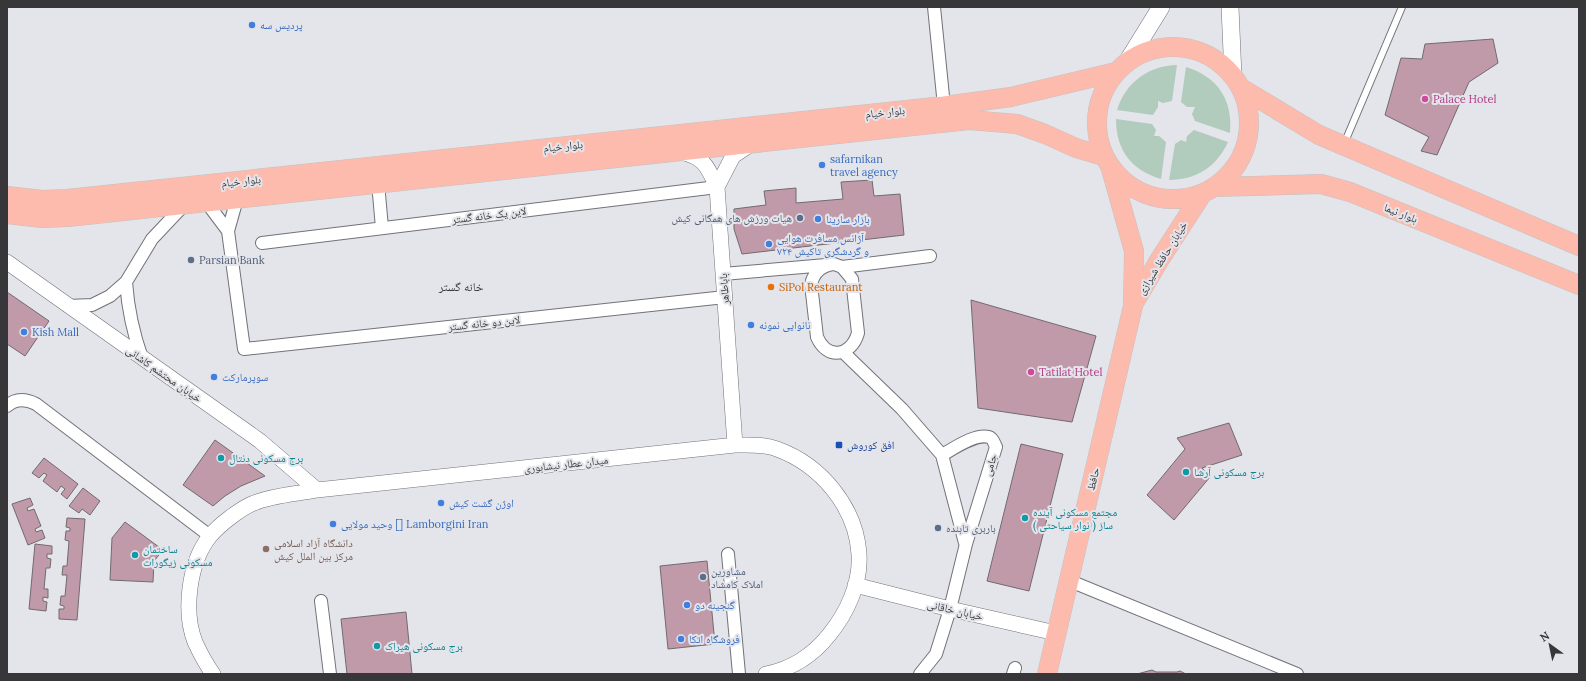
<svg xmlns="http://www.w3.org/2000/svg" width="1586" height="681" font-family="Lora,'Noto Naskh Arabic',serif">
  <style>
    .green { fill: #b1ccbc }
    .building { fill: #c19aaa; stroke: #716b6d }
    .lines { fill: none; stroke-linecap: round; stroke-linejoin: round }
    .service-casing { stroke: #727278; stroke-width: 8 }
    .minor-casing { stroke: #727278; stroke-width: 14 }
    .tertiary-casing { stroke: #727278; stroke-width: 16 }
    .secondary-casing { stroke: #727278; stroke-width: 18 }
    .primary-casing { stroke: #c3c3c4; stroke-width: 20 }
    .service { stroke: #fff; stroke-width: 6 }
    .minor { stroke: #fff; stroke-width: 12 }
    .tertiary { stroke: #fff; stroke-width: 15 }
    .secondary { stroke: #fff; stroke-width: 17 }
    .primary { stroke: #fdbbad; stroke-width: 19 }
    .shop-dot { fill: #3f7fe0; stroke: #e4e4eb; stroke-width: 1.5 }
    .hotel-dot { fill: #d1479c; stroke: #e4e4eb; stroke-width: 1.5 }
    .service-dot { fill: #5c6f8a; stroke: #e4e4eb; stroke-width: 1.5 }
    .food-dot { fill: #e8710a; stroke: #e4e4eb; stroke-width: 1.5 }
    .transit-dot { fill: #1a4fb4; stroke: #e4e4eb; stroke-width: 1.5 }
    .culture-dot { fill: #0f9aa8; stroke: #e4e4eb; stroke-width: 1.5 }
    .education-dot { fill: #8d6e63; stroke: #e4e4eb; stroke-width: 1.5 }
    .labels { text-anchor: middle; stroke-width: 4; stroke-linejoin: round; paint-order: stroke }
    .shop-label { font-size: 11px; fill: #366cbe; stroke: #e4e4eb; text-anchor: start }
    .hotel-label { font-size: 11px; fill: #b23c85; stroke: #e4e4eb; text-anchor: start }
    .street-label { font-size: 11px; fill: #373739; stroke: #e4e4eb }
    .service-label { font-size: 11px; fill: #4e5e75; stroke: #e4e4eb; text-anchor: start }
    .food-label { font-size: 11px; fill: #c56008; stroke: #e4e4eb; text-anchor: start }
    .transit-label { font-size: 11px; fill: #164399; stroke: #e4e4eb; text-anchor: start }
    .culture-label { font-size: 11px; fill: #0d838f; stroke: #e4e4eb; text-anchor: start }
    .education-label { font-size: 11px; fill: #785e54; stroke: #e4e4eb; text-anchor: start }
    .neighbourhood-label { font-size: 12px; fill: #373739; stroke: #e4e4eb }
  </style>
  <rect width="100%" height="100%" fill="#e4e4eb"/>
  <path class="green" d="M 1177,65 L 1172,101 L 1163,103 L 1158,101 L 1158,107 L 1153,115 L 1117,110 C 1126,82 1148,66 1177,65 Z
    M 1186,67 C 1218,77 1233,100 1230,133 L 1195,121 L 1192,114 L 1195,107 L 1187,107 L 1181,102 Z
    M 1116,119 L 1152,124 L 1156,130 L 1154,136 L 1159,136 L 1166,142 L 1161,179 C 1131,170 1116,150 1116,119 Z
    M 1194,130 L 1228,142 C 1217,166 1197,180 1169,180 L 1175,144 L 1181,140 L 1186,142 L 1187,136 Z"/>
  <path class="building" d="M 1493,39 L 1498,63 L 1469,82 L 1437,155 L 1421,151 L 1429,137 L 1385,115 L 1401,58 L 1422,59 L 1425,44 Z
    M 872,180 L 874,196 L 900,194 L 904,235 L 742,254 L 734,229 L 734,209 L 766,205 L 764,191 L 796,188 L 796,203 L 843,199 L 841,182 Z
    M 7,292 L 49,321 L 25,356 L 7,344 Z
    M 971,300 L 1096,336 L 1072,422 L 978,408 Z
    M 1229,423 L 1242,455 L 1202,468 L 1210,477 L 1174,520 L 1147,495 L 1185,449 L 1177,438 Z
    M 215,440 L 265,476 L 241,486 L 225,496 L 213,506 L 183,485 Z
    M 1021,444 L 1063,454 L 1029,591 L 987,581 Z
    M 44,458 L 78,484 L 67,499 L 61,494 L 65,489 L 61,486 L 57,492 L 43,481 L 47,475 L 44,473 L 39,478 L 32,473 Z
    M 83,488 L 100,501 L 90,515 L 82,509 L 79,513 L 69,506 Z
    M 30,498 L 33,505 L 27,508 L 28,511 L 34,509 L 41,526 L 35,529 L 36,532 L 42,530 L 45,538 L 28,545 L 12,504 Z
    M 67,518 L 85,519 L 77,620 L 59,619 L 59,609 L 64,609 L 64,606 L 60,605 L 61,596 L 65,596 L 67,575 L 62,575 L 63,566 L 67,566 L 69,541 L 65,540 L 66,531 L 70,531 L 70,528 L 66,527 Z
    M 125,522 L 163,550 L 154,561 L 153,582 L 110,580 L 112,538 Z
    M 35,544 L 52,546 L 52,554 L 47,554 L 47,558 L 51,559 L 50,568 L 46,568 L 44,589 L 48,589 L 48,598 L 43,597 L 43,601 L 47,602 L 46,611 L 29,609 Z
    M 707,561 L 715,644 L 668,649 L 660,566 Z
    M 406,612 L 412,674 L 347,674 L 341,619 Z
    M 1152,670 L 1156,672 L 1177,672 L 1180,671 L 1186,674 L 1137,674 Z"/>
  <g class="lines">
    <g class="service-casing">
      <path id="service" d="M 1344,144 L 1402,7"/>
    </g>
    <g class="minor-casing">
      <path id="minor" d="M 934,7 L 944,106
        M 378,183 L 382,228
        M 237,199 L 228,231 L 244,349 L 725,297
        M 207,203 L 228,231
        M 262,243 L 717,187
        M 834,264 L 842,267 L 852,279 L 858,333 C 851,357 827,360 817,337 L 811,284 C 814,272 823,265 834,264 Z
        M 842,267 L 930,256
        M 723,274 L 826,265
        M 126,282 C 128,309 133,333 142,358
        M 68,306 L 92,305 L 110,296 L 126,282 L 152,239 L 185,204
        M 843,352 L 902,409 L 942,455 L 965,543
        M 7,406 C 16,398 26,399 36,404 L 210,536
        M 728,554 L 739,674
        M 1070,581 L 1297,674
        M 321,601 L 330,674
        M 920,674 L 936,654 L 950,609 L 966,544 L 996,447 C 994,443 993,438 989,437 C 975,433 953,449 942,455
        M 1013,674 L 1015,668"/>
    </g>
    <g class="tertiary-casing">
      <path id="tertiary" d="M 681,152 C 705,158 707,166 717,187 L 735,445
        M 717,187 L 733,156 L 751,144
        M 7,262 L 260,441 L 317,490
        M 855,585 L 950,609 L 1056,633
        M 213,674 C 206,664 200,653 195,642 C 183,611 189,562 210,536 C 219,525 241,508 254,503 C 273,495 296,494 317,490 L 735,445 C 749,445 764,444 777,449 C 821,465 856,507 859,554 C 861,583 847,613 829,635 C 813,655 792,669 766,674"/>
    </g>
    <g class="secondary-casing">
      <path id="secondary" d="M 1230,7 L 1233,76
        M 1127,62 L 1161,7"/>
    </g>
    <g class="primary-casing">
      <path id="primary" d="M1097 123a76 76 0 1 1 152 0a76 76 0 1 1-152 0Z
        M 1241,88 L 1319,135 L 1579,246
        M 1215,187 L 1321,184 L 1350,192 L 1579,285
        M 7,196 L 43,200 L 67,199 L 944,106 L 1011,97 L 1116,72
        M 7,214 L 42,218 L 68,217 L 969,120 L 1017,124 L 1045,134 L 1076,148 L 1103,156
        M 1134,303 L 1160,259 L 1202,194
        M 1047,674 L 1133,306 L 1134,251 L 1111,169"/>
    </g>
    <use href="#service" class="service"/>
    <use href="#minor" class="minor"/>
    <use href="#tertiary" class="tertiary"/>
    <use href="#secondary" class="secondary"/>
    <use href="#primary" class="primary"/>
  </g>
  <g class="shop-dot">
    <circle cx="252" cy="25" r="4"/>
    <circle cx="822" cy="165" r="4"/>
    <circle cx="818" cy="219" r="4"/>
    <circle cx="769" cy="244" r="4"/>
    <circle cx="751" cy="325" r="4"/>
    <circle cx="24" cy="332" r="4"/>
    <circle cx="214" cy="377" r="4"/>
    <circle cx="441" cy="503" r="4"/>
    <circle cx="333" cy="524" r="4"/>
    <circle cx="687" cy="605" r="4"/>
    <circle cx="681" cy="639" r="4"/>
  </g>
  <g class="hotel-dot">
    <circle cx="1425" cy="99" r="4"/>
    <circle cx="1031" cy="372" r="4"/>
  </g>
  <g class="service-dot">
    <circle cx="800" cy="218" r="4"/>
    <circle cx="191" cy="260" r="4"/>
    <circle cx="938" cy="528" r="4"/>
    <circle cx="703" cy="577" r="4"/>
  </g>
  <circle class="food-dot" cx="771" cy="287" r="4"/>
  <rect class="transit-dot" x="835" y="441" width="8" height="8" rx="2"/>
  <g class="culture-dot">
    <circle cx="221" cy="458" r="4"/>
    <circle cx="1186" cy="472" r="4"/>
    <circle cx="1025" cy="518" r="4"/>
    <circle cx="135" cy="555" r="4"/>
    <circle cx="377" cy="646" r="4"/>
  </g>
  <circle class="education-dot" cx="266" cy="549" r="4"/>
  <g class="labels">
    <g class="shop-label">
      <text x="260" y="29">پردیس سه</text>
      <text x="830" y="163">safarnikan<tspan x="830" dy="13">travel agency</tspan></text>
      <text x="826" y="223">بازار سارینا</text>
      <text x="777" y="242">آژانس مسافرت هوایی<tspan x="777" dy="13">و گردشگری تاکیش ۷۲۴</tspan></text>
      <text x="759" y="329">نانوایی نمونه</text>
      <text x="32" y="336">Kish Mall</text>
      <text x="222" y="381">سوپرمارکت</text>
      <text x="449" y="507">اوژن گشت كيش</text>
      <text x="341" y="528">وحید مولایی [] Lamborgini Iran</text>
      <text x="695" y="609">گنجینه دو</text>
      <text x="689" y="643">فروشگاه اتکا</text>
    </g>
    <g class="hotel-label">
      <text x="1433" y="103">Palace Hotel</text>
      <text x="1039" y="376">Tatilat Hotel</text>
    </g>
    <g class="street-label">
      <text transform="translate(885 112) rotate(-6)" y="4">بلوار خیام</text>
      <text transform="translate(563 146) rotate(-6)" y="4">بلوار خیام</text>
      <text transform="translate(241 181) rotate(-6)" y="4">بلوار خیام</text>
      <text transform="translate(1401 213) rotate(22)" y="4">بلوار نیما</text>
      <text transform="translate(489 215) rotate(-7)" y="4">لاین یک خانه گستر</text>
      <text transform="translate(1162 258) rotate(-58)" y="4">خیابان حافظ شیرازی</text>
      <text transform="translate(724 289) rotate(-94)" y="4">باباطاهر</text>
      <text transform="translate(484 323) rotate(-6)" y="4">لاین دو خانه گستر</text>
      <text transform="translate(164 374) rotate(35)" y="4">خیابان محتشم کاشانی</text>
      <text transform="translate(566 464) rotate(-6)" y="4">میدان عطار نیشابوری</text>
      <text transform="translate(990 465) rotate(-73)" y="4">جامی</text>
      <text transform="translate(1093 479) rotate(-77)" y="4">حافظ</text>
      <text transform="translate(955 610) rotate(13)" y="4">خیابان خاقانی</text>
    </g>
    <g class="service-label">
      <text x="792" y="222" text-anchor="end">هیات ورزش های همگانی کیش</text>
      <text x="199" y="264">Parsian Bank</text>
      <text x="946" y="532">باربری تابنده</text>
      <text x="711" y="575">مشاورین<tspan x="711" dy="13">املاک کامشاد</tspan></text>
    </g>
    <g class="food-label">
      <text x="779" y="291">SiPol Restaurant</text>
    </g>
    <g class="transit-label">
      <text x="847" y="449">افق کوروش</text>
    </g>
    <g class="culture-label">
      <text x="229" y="462">برج مسکونی دنتال</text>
      <text x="1194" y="476">برج مسکونی آرشا</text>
      <text x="1033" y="516">مجتمع مسکونی آینده<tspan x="1033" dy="13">ساز ( نوار سیاحتی )</tspan></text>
      <text x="143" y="553">ساختمان<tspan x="143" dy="13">مسکونی زیگورات</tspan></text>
      <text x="385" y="650">برج مسکونی هیراک</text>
    </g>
    <g class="education-label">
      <text x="274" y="547">دانشگاه آزاد اسلامی<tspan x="274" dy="13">مرکز بین الملل کیش</tspan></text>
    </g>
    <g class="neighbourhood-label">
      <text x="461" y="291">خانه گستر</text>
    </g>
  </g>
  <rect width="1586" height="681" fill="none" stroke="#373739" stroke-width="16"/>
  <g transform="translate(1550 645) rotate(327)" stroke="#e4e4eb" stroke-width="3" paint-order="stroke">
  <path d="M0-3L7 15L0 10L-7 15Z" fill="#373739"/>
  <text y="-6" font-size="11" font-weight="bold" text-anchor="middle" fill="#373739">N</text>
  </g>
</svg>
